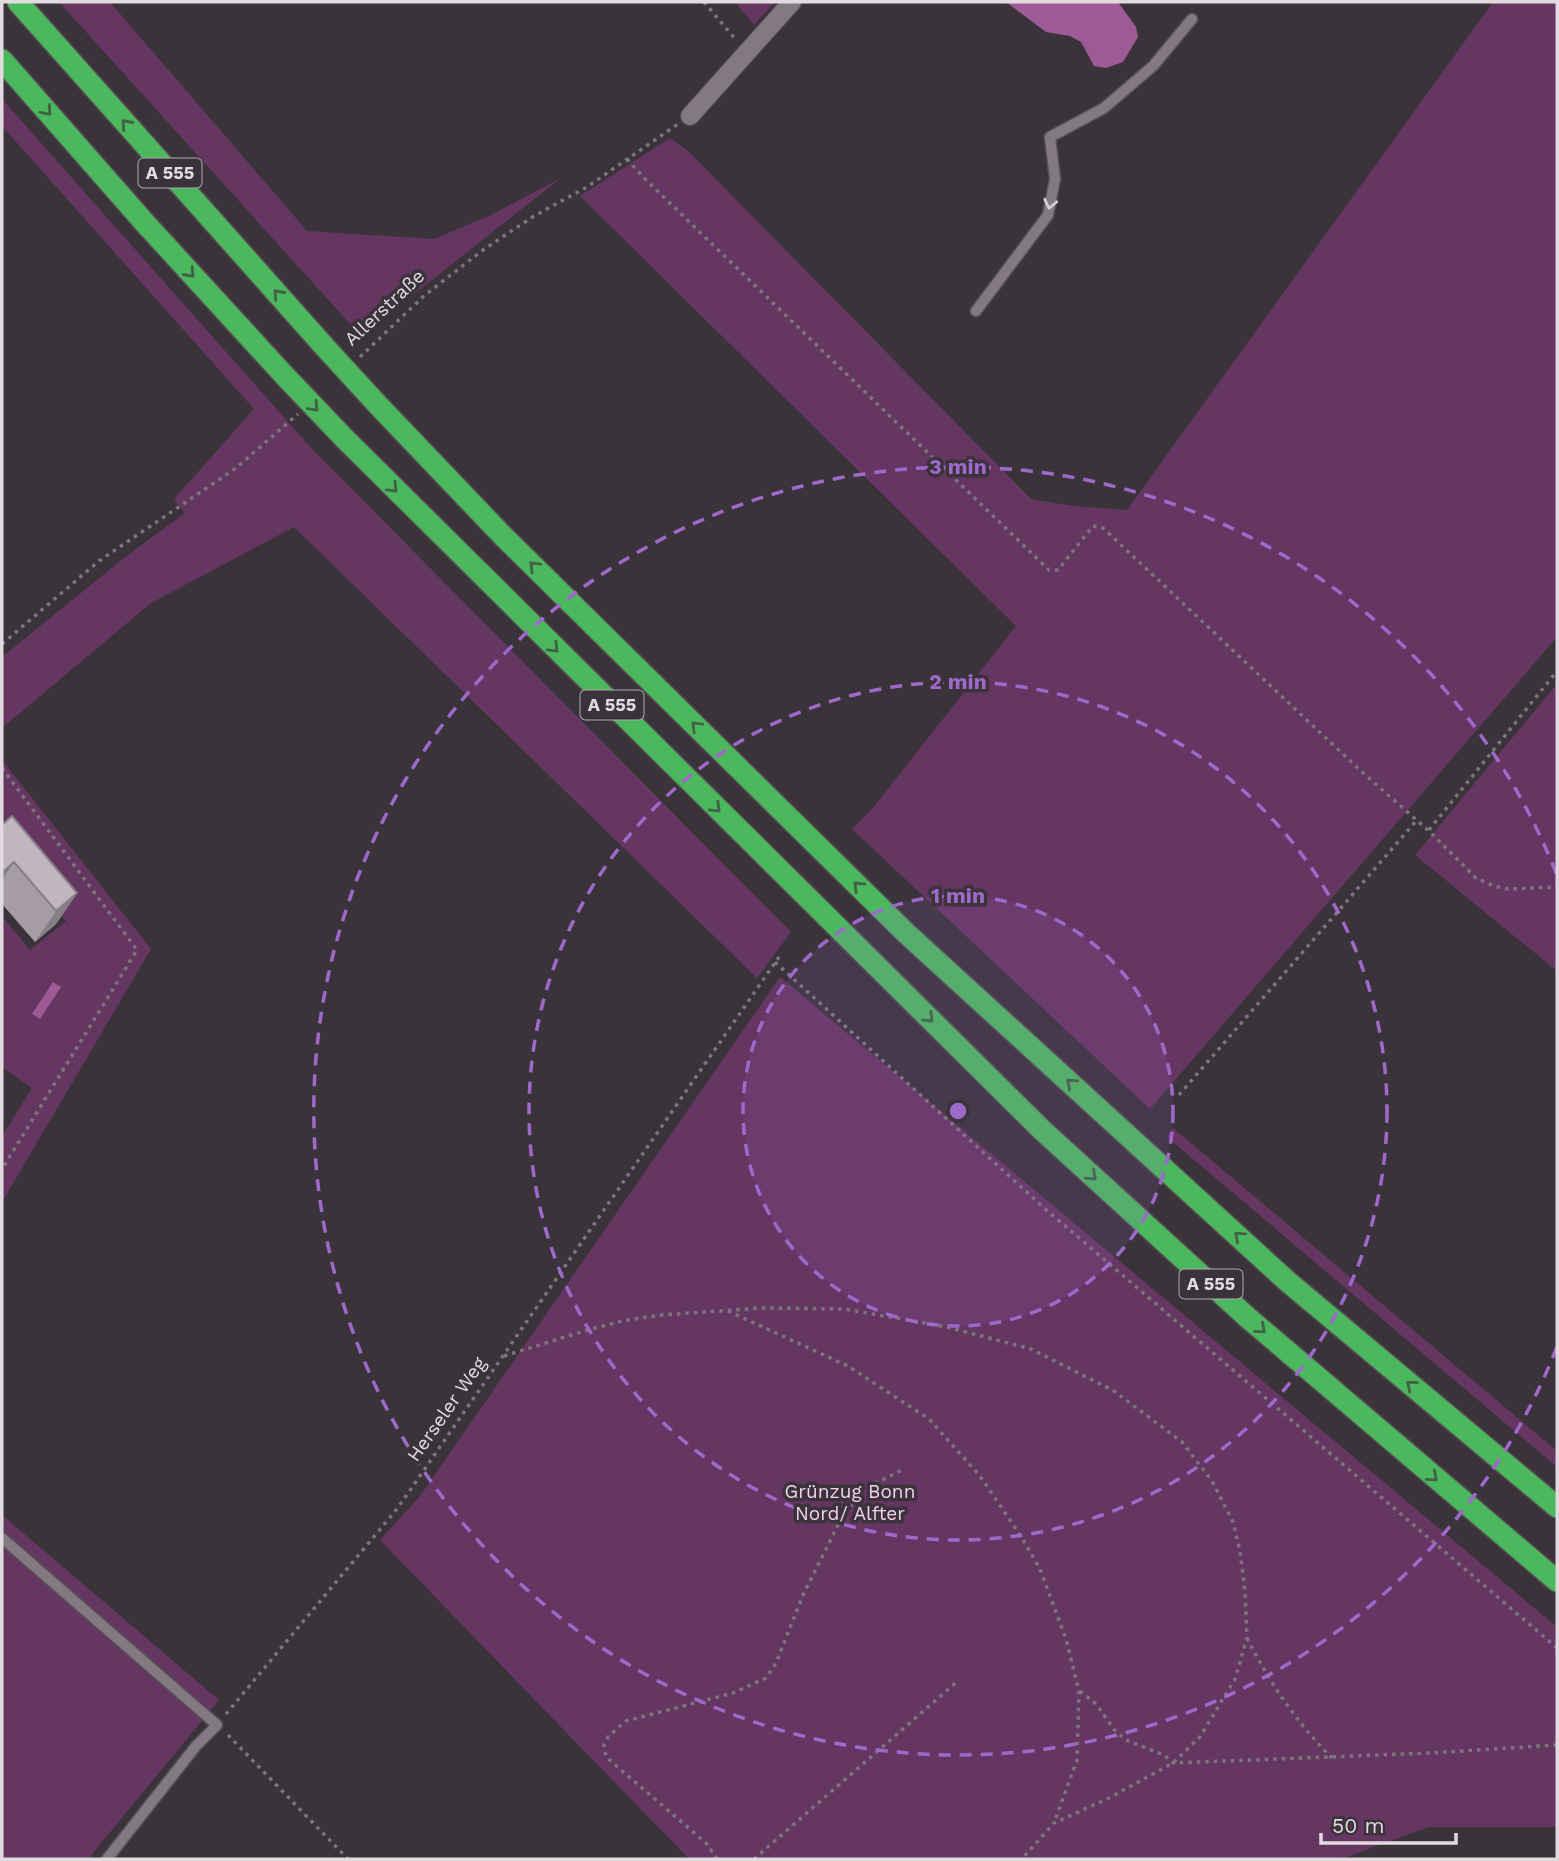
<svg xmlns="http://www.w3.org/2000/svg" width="1559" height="1861" font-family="'Work Sans',sans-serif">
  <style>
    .green { fill: #663662 }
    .water { fill: #9e5a97 }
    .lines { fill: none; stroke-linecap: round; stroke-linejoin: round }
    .lane-casing { stroke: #575056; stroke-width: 13 }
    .street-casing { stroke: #575056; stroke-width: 20 }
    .highway-casing { stroke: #575056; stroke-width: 24 }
    .path { stroke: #7d757c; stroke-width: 3.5; stroke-dasharray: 3.5 5; stroke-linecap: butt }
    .lane { stroke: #837981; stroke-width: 10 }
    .street { stroke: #837981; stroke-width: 18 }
    .highway { stroke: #4cb85e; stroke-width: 21 }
    .highway-bridge-casing { stroke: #575056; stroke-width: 24; stroke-linecap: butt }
    .highway-bridge { stroke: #4cb85e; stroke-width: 21 }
    .wall { fill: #a69da4 }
    .shaded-wall { fill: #877f86 }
    .building { fill: #c1b6bf; stroke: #877f86; stroke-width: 2 }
    .oneway { stroke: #416247 }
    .oneway2 { stroke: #d3ccd2 }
    .ring { fill: none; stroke: #9f69cb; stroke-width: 3.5; stroke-dasharray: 12 9 }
    .labels { text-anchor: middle; stroke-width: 7; stroke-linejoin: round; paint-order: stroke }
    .shield { fill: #3b333a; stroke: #afa9ae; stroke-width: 2 }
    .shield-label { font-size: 18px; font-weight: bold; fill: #e1dbe0 }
    .street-label { font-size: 19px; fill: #e1dbe0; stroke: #3b333a }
    .park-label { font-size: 19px; fill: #f6d0f0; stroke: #3b333a }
    .centre { fill: #9f69cb; stroke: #3b333a; stroke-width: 3.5 }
    .ring-label { font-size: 21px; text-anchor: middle; font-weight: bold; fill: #9f69cb; stroke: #3b333a; stroke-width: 7; stroke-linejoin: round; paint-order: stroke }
  </style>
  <rect width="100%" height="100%" fill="#3b333a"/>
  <path class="green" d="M 59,2 L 110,2 L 307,231 L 434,239 L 491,215 L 561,178 L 361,336 Z
    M 735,2 L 775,2 L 754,25 Z
    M 1493,2 L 1557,2 L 1557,637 L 1150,1109 L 852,829 L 873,808 L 1016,626 L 580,196 L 670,138 L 688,151 L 1031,499 L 1073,506 L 1127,510 Z
    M 2,99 L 312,449 L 791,932 L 757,978 L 294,527 L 151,603 L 2,728 L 2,657 L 124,558 L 185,513 L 174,499 L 254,409 L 2,126 Z
    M 1557,684 L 1557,971 L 1415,855 Z
    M 2,760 L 151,949 L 2,1202 L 2,1136 L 32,1088 L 2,1067 L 2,916 L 30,950 L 65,922 L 69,925 L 2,839 Z
    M 780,977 L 1557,1627 L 1557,1827 L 1429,1827 L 1341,1859 L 689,1859 L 380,1540 L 420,1496 Z
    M 1173,1128 L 1557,1451 L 1557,1467 L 1167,1137 Z
    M 2,1515 L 219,1700 L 88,1859 L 2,1859 Z"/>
  <path class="water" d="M 1006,2 L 1118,2 L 1136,27 L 1138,37 L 1123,62 L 1106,68 L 1094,66 L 1081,42 L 1070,36 L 1046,32 Z
    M 53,982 L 61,987 L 40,1019 L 32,1014 Z"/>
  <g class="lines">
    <g class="lane-casing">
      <path id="lane" d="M 976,311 L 1048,215 L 1055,179 L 1050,137 L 1104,108 L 1153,66 L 1192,19
        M 2,1538 L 217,1725 L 196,1746 L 107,1859"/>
    </g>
    <g class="street-casing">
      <path id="street" d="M 690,116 L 792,2"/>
    </g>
    <g class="highway-casing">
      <path id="highway" d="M 18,2 L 323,345
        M 2,60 L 144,222 L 284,375
        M 377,404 L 503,536 L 907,934 L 1287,1281 L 1557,1507
        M 345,439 L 1042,1130 L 1247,1317 L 1557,1581"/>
    </g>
    <path class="path" d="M 704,2 L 736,40
      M 627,159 L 646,180 L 1049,570 L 1058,570 L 1093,526 L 1103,528 L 1362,772 L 1429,831 L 1476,878 L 1494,886 L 1508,889 L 1557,887
      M 360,357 L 425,295 L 483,250 L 534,216 L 587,187 L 678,124
      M 2,644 L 99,561 L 236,468 L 298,414
      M 2,768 L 137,950 L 2,1169
      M 1429,830 L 1557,671
      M 775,962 L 1043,1207 L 1557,1648
      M 1179,1095 L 1417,820
      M 728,1311 L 848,1366 L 929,1419 L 980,1476 L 1022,1538 L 1040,1569 L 1066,1639 L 1079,1691 L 1077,1760 L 1054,1823
      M 504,1356 L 584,1331 L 622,1321 L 661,1315 L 762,1308 L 844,1309 L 947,1327 L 1031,1349 L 1114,1391 L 1182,1442 L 1212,1481 L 1233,1522 L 1240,1551 L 1245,1592 L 1247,1638 L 1235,1679 L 1200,1737 L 1173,1763 L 1109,1798 L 1054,1823 L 1022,1859
      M 1247,1638 C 1269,1682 1297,1723 1332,1758
      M 1080,1691 L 1096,1704 L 1116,1732 L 1126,1740 L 1164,1755 L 1173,1763 L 1431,1753 L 1557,1745
      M 226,1714 L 397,1509 L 781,954
      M 228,1735 L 348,1859
      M 717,1859 L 706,1843 L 606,1757 L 604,1745 L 608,1737 L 626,1721 L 733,1693 L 766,1678 L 776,1663 L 803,1595 L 840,1521 L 862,1490 L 904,1469
      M 754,1859 L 959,1680"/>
    <use href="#lane" class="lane"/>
    <use href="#street" class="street"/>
    <use href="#highway" class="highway"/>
    <g class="highway-bridge-casing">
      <path id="highway-bridge" d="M 323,345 L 377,404
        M 284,375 L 345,439"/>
    </g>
    <use href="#highway-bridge" class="highway-bridge"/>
  </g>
  <path class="wall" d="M 2,825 L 77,893 L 56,924 L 35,942 L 2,904 Z"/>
  <path class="shaded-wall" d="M 14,862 L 2,880 L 2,873 Z
    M 77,893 L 56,924 L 35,942 L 56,911 Z"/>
  <path class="building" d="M 12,816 L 77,893 L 56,911 L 14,862 L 2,873 L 2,825 Z"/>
  <defs><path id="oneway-chevron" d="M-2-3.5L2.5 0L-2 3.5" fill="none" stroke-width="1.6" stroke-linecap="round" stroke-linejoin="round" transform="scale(1.75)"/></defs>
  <g class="oneway">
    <use href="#oneway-chevron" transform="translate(47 111) rotate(49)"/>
    <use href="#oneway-chevron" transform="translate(126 124) rotate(-132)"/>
    <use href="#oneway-chevron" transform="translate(190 273) rotate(48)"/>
    <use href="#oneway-chevron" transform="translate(278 294) rotate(-132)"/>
    <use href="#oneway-chevron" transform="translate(314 407) rotate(46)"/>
    <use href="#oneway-chevron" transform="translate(393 488) rotate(45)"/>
    <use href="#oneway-chevron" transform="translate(534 566) rotate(-135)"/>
    <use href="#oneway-chevron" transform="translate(554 648) rotate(45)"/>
    <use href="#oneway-chevron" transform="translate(696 726) rotate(-135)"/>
    <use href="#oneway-chevron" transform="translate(716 808) rotate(45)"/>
    <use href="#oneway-chevron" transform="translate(858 886) rotate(-135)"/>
    <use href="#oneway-chevron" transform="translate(929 1018) rotate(45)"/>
    <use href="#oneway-chevron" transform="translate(1071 1083) rotate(-138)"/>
    <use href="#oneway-chevron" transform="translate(1092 1176) rotate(42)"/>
    <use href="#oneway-chevron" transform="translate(1239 1236) rotate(-138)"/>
    <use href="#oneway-chevron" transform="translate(1261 1329) rotate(41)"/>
    <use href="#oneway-chevron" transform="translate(1411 1385) rotate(-140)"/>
    <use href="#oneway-chevron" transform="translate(1433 1477) rotate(41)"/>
  </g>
  <use class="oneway2" href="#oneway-chevron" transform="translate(1050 204) rotate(102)"/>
  <circle cx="958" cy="1111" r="215" fill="#9f69cb" fill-opacity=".12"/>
  <g class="ring">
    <circle cx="958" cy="1111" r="215"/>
    <circle cx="958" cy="1111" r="429"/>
    <path d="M1557 1347A644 644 0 1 1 1557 875"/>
  </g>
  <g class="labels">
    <g class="shield">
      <rect x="138.5" y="158.5" width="63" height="29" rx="5"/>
      <rect x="580.5" y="690.5" width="63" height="29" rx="5"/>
      <rect x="1179.5" y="1269.5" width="63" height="29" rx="5"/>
    </g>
    <g class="shield-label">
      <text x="170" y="179">A 555</text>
      <text x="612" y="711">A 555</text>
      <text x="1211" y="1290">A 555</text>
    </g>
    <g class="street-label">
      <text transform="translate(384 307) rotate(-43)" y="7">Allerstraße</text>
      <text transform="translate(446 1409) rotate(-55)" y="7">Herseler Weg</text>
    </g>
    <g class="park-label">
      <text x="850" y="1498">Grünzug Bonn<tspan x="850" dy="22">Nord/ Alfter</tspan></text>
    </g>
  </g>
  <circle cx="958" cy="1111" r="10" class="centre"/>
  <g class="ring-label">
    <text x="958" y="474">3 min</text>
    <text x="958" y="689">2 min</text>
    <text x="958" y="903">1 min</text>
  </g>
  <rect width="1559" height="1861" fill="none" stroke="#e1dbe0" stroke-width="7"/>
  <path d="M1321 1833v10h135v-10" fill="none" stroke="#e1dbe0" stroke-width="3.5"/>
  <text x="1332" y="1833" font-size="21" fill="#e1dbe0" stroke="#3b333a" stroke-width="5" paint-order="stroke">50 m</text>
</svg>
